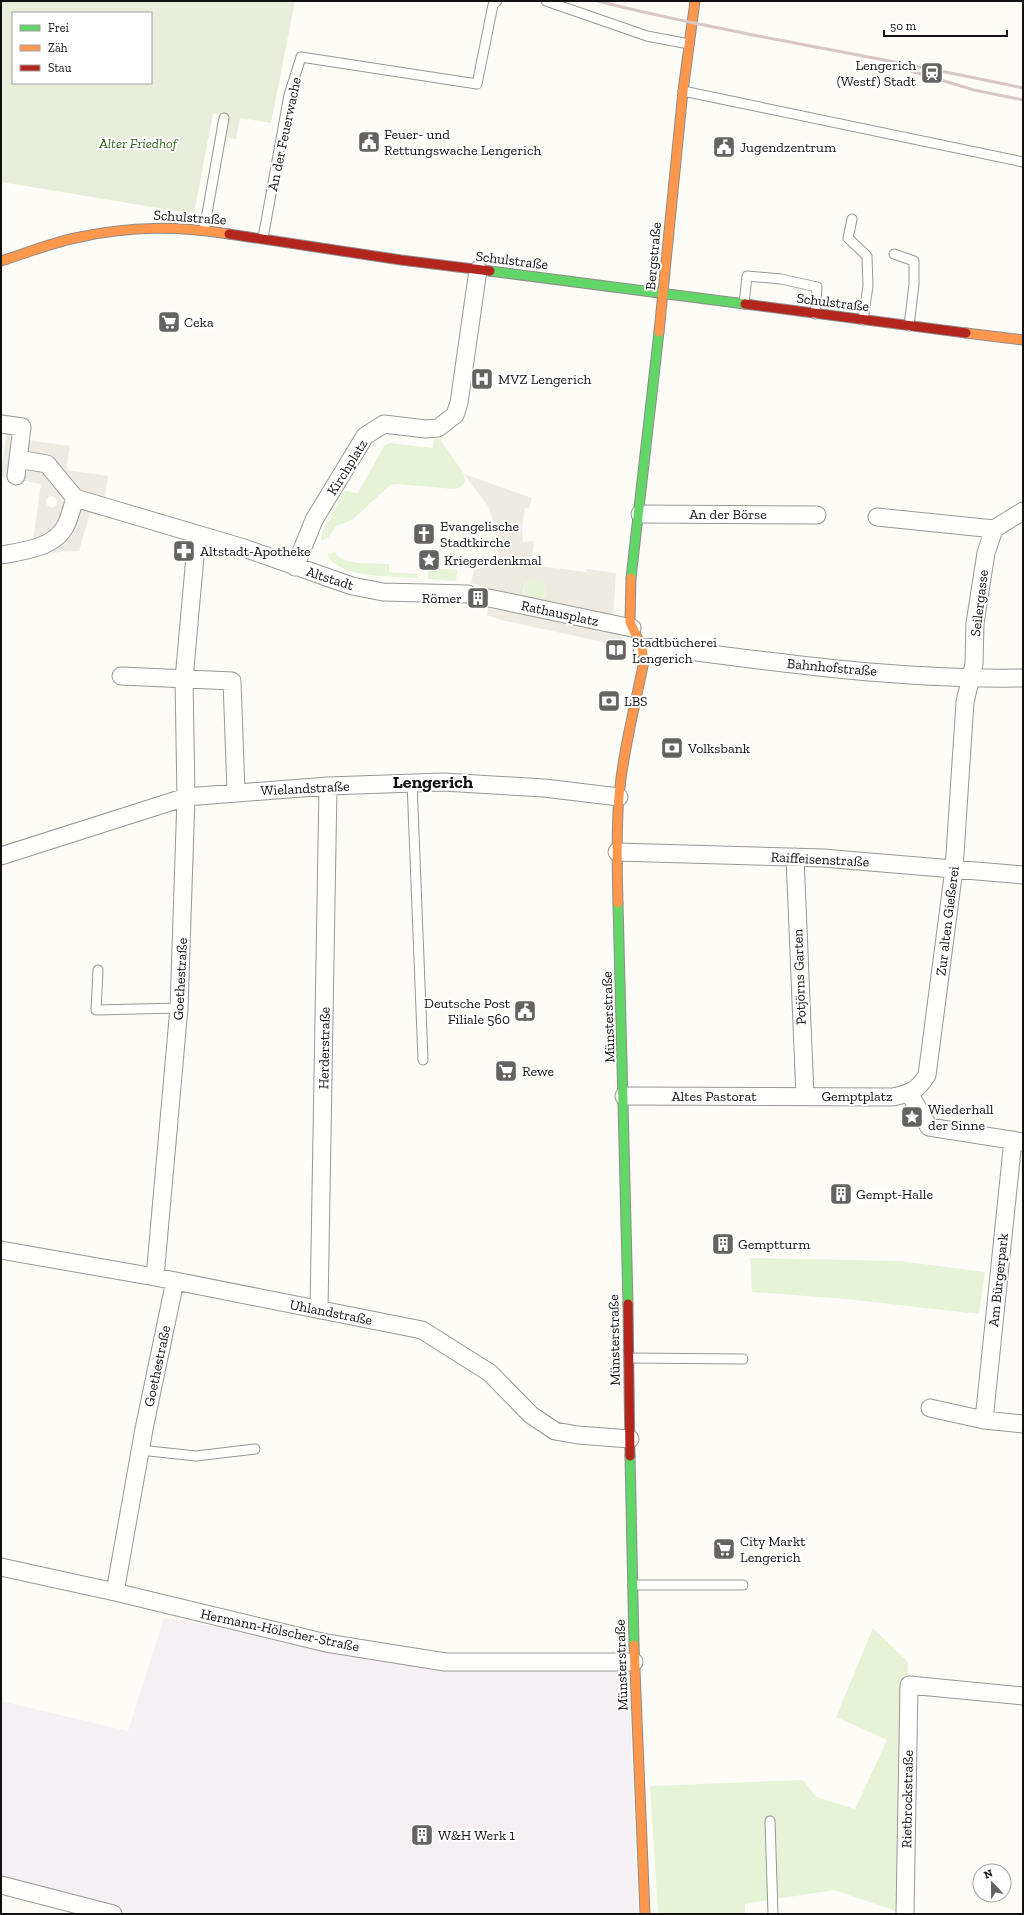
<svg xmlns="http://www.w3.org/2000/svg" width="1024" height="1915" font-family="'Zilla Slab',serif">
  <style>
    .industrial { fill: #f5f0f3 }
    .green { fill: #e7f3d7 }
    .cemetery { fill: #e9eedb; fill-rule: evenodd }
    .plaza { fill: #edebe2; fill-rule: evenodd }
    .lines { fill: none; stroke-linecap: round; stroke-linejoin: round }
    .lane-casing { stroke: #979795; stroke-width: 11 }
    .street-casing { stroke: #979795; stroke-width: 19 }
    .fast-casing { stroke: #8e8d8b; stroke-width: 11 }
    .slow-casing { stroke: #8e8d8b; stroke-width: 11 }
    .jam-casing { stroke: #8e8d8b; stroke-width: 11 }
    .lane { stroke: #fffffe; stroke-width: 9 }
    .street { stroke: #fffffe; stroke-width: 17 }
    .fast { stroke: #63d668; stroke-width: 9 }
    .slow { stroke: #ff974d; stroke-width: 9 }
    .jam { stroke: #b3261e; stroke-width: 9 }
    .rail { stroke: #d9c6c7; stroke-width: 3 }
    .labels { text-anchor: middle; stroke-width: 4; stroke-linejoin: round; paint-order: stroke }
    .poi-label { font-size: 14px; fill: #111; stroke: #fff; text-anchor: start }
    .street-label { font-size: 14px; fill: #111; stroke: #fff }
    .park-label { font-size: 14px; font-style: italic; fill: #2f6b1f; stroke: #fff }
    .district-label { font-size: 18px; font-weight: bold; fill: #111; stroke: #fff }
  </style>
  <rect width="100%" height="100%" fill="#fdfcf7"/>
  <path class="industrial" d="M 164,1618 L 443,1665 L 628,1663 L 638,1914 L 132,1914 L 80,1898 L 1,1887 L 1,1701 L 128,1731 Z"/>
  <path class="green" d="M 434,438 L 440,439 L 464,474 L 465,482 L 461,487 L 454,489 L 397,484 L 390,485 L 352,520 L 336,526 L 329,537 L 321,541 L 322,533 L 344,491 L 358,493 L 384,446 L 390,443 L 433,448 Z
    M 335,552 C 341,566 375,563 389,564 L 389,572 L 418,574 L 418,578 C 393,576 340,579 327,555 Z
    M 428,568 L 457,570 L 456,581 L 428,579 Z
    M524 590a11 11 0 1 1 22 0a11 11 0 1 1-22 0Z
    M 750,1258 L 900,1261 L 985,1272 L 979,1314 L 846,1299 L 752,1292 Z
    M 873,1628 L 908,1662 L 902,1913 L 834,1890 L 745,1904 L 745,1914 L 658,1914 L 650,1786 L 803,1780 L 816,1797 L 855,1809 L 887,1740 L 836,1717 Z"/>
  <path class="cemetery" d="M 1,1 L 295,1 L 271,123 L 240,118 L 236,139 L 226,137 L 229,116 L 213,113 L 194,214 L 1,182 ZM 13,13 L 151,13 L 151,83 L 13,83 Z"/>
  <path class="plaza" d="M 1,414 L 30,418 L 27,440 L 70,446 L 66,470 L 108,476 L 102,517 L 90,513 L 79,551 L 59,552 L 15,562 L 17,543 L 33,541 L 41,484 L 1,477 L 6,435 L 1,434 ZM 50,496 L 54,497 L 57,501 L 57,505 L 52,508 L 46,504 L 46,500 Z
    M 464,474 L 532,498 L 529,508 L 525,508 L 522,528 L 523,542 L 534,541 L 531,565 L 586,572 L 587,569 L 616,573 L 613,619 L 626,647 L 501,620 L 487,615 L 491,590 L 471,583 L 474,570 L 486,567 L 498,555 L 498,535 L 488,506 ZM 537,579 L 545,585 L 546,590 L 545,596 L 539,601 L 526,598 L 523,591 L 525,584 L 530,580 Z"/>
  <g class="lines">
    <g class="lane-casing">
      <path id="lane" d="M 546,1 L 647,36 L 689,44
        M 683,91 L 1023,162
        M 852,219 L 848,238 L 867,256 L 868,286 L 863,320
        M 204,230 L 224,118
        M 263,238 L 289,95 L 301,57 L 477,84 L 493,5 L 497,1
        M 894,254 L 914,261 L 914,284 L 909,326
        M 744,304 L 747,276 L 781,279 L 817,287 L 815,314
        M 412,782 L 423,1060
        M 98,970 L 96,1010 L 179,1008
        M 629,1358 L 743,1359
        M 140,1450 L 196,1456 L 255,1449
        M 633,1585 L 743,1585
        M 770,1821 L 773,1914"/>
    </g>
    <g class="street-casing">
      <path id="street" d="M 1,424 L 22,427 L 16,476
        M 18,459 L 47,464 L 75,498 L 244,548 L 352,586 L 383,592 L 468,594
        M 640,514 L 817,515
        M 877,517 L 994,529 L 1023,511
        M 1,555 C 23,551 55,548 66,525 C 70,517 72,507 75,498
        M 295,567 L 314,520 L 365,436 L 384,424 L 425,429 L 438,428 L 455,415 L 459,403 L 478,270
        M 489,598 L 632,628
        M 642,648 L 658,647 C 779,663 901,680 1023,678
        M 121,676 L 232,681 L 236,792
        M 617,852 L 823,858 L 1023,875
        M 1,856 L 186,797 L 328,786 L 443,782 L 544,788 L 619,797
        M 795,857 L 805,1096
        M 909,1093 L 929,1127 L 1023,1142
        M 624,1096 L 893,1097 C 911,1093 917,1091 927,1075 L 954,869 L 965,702 L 974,664 L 975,623 L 986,553 L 994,529
        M 1,1250 L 155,1277 L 422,1330 L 490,1373 L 531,1415 L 555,1431 L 578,1435 L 630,1439
        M 155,1277 L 179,1008 L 186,797 L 184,679 L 197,534
        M 319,1309 L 328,786
        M 930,1408 L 984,1420 L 1023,1424
        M 984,1420 L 1013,1140
        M 1,1567 L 115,1592 L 326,1643 L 445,1662 L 634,1662
        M 115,1592 L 144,1429 L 175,1281
        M 1,1885 L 113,1914
        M 905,1914 L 909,1685 L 1023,1696"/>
    </g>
    <g class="fast-casing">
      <path id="fast" d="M 490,271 L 745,304
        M 631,578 L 659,332
        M 618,903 L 628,1304
        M 630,1456 L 634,1645"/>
    </g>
    <g class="slow-casing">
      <path id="slow" d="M 1,261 C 27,253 53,242 80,237 C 132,226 177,226 229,234
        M 659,332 L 683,91 L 695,1
        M 966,333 L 1023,340
        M 618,903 C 617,868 616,832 619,796 C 623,751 635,706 644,661 L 642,648 L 630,622 L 631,578
        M 634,1645 L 645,1914"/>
    </g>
    <g class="jam-casing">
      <path id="jam" d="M 229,234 L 401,260 L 490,271
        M 745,304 L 966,333
        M 628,1304 L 630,1456"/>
    </g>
    <use href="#lane" class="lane"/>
    <use href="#street" class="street"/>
    <use href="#fast" class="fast"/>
    <use href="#slow" class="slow"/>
    <use href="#jam" class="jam"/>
    <path class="rail" d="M 598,1 C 651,15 705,25 758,36 C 847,53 935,69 1023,88
      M 901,68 L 974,90 L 1023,100"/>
  </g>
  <defs>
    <g id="station-square" transform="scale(1.15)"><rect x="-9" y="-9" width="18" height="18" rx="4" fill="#646362" stroke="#fff"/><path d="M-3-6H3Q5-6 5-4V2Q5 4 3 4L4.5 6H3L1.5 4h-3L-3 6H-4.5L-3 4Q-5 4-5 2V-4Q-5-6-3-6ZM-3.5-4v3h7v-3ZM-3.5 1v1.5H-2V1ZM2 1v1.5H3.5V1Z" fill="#fff"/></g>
    <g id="civic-square" transform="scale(1.15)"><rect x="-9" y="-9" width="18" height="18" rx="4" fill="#646362" stroke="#fff"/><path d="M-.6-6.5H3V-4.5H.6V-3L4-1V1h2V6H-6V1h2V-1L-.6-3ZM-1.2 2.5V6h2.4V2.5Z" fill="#fff"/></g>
    <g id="supermarket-square" transform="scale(1.15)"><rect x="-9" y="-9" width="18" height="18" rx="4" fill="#646362" stroke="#fff"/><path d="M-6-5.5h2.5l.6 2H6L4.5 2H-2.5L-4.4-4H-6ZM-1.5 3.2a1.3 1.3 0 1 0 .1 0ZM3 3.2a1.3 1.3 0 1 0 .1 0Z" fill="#fff"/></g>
    <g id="hospital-square" transform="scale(1.15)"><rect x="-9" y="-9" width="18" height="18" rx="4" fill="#646362" stroke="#fff"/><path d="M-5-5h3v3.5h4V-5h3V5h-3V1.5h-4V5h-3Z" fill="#fff"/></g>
    <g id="church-square" transform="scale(1.15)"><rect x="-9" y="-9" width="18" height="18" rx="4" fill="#646362" stroke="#fff"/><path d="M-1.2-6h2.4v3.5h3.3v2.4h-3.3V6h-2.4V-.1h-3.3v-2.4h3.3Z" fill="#fff"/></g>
    <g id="pharmacy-square" transform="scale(1.15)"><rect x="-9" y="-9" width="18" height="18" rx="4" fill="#646362" stroke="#fff"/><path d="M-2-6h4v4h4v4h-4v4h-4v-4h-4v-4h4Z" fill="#fff"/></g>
    <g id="sight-square" transform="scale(1.15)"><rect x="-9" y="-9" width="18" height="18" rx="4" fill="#646362" stroke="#fff"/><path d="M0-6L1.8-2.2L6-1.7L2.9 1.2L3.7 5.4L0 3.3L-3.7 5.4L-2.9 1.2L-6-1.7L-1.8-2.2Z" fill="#fff"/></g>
    <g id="building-square" transform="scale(1.15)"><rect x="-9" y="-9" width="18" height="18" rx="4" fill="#646362" stroke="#fff"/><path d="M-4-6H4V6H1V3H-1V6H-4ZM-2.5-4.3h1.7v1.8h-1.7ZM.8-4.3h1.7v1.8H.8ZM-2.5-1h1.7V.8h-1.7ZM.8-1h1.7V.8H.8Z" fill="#fff"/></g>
    <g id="library-square" transform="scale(1.15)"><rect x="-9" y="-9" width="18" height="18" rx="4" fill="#646362" stroke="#fff"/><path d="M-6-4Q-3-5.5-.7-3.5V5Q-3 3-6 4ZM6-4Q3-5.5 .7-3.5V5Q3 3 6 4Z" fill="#fff"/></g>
    <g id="bank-square" transform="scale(1.15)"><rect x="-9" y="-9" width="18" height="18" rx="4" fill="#646362" stroke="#fff"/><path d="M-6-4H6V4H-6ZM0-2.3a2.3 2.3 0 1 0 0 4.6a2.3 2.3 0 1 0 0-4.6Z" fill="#fff"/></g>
  </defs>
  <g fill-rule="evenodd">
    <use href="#station-square" x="932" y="73"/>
    <use href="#civic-square" x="369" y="142"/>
    <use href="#civic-square" x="724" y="147"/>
    <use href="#supermarket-square" x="169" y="322"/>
    <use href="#hospital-square" x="482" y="379"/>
    <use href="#church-square" x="424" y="534"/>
    <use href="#pharmacy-square" x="184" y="551"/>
    <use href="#sight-square" x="429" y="560"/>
    <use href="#building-square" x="478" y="598"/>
    <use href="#library-square" x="616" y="650"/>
    <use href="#bank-square" x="609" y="701"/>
    <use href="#bank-square" x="672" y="748"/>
    <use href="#civic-square" x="525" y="1011"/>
    <use href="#supermarket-square" x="506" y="1071"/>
    <use href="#sight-square" x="912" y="1117"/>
    <use href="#building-square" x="841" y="1194"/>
    <use href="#building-square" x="723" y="1244"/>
    <use href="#supermarket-square" x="724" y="1549"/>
    <use href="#building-square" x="422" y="1835"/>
  </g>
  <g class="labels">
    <g class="poi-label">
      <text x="916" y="70" text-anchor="end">Lengerich<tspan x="916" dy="16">(Westf) Stadt</tspan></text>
      <text x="384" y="139">Feuer- und<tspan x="384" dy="16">Rettungswache Lengerich</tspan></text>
      <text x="740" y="152">Jugendzentrum</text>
      <text x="184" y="327">Ceka</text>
      <text x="498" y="384">MVZ Lengerich</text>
      <text x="440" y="531">Evangelische<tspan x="440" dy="16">Stadtkirche</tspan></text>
      <text x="200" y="556">Altstadt-Apotheke</text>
      <text x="444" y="565">Kriegerdenkmal</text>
      <text x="462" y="603" text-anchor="end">Römer</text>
      <text x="632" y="647">Stadtbücherei<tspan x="632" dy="16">Lengerich</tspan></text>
      <text x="624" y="706">LBS</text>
      <text x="688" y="753">Volksbank</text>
      <text x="510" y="1008" text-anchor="end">Deutsche Post<tspan x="510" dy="16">Filiale 560</tspan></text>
      <text x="522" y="1076">Rewe</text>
      <text x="928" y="1114">Wiederhall<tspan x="928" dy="16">der Sinne</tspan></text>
      <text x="856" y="1199">Gempt-Halle</text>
      <text x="738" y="1249">Gemptturm</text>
      <text x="740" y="1546">City Markt<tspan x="740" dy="16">Lengerich</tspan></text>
      <text x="438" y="1840">W&amp;H Werk 1</text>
    </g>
    <g class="street-label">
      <text transform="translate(284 134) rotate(-78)" y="5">An der Feuerwache</text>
      <text transform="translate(190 217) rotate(4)" y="5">Schulstraße</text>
      <text transform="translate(653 256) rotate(-85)" y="5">Bergstraße</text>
      <text transform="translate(512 260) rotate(7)" y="5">Schulstraße</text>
      <text transform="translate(833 302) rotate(7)" y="5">Schulstraße</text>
      <text transform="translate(347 467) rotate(-58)" y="5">Kirchplatz</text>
      <text x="728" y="519">An der Börse</text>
      <text transform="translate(330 578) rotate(18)" y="5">Altstadt</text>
      <text transform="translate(979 603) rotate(-83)" y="5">Seilergasse</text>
      <text transform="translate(560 613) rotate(12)" y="5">Rathausplatz</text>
      <text transform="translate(832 667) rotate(5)" y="5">Bahnhofstraße</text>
      <text transform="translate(305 788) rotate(-3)" y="5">Wielandstraße</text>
      <text transform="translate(820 859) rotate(3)" y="5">Raiffeisenstraße</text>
      <text transform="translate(947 921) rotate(-83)" y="5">Zur alten Gießerei</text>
      <text transform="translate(799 977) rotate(-92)" y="5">Potjörns Garten</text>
      <text transform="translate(180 979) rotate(-87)" y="5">Goethestraße</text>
      <text transform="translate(608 1017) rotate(-92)" y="5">Münsterstraße</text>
      <text transform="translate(324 1048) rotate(-89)" y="5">Herderstraße</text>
      <text x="714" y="1101">Altes Pastorat</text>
      <text x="857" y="1101">Gemptplatz</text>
      <text transform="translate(998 1280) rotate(-84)" y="5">Am Bürgerpark</text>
      <text transform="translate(331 1312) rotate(11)" y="5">Uhlandstraße</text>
      <text transform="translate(614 1340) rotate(-91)" y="5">Münsterstraße</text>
      <text transform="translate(157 1366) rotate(-78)" y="5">Goethestraße</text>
      <text transform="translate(280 1630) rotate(12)" y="5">Hermann-Hölscher-Straße</text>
      <text transform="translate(621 1665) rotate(-92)" y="5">Münsterstraße</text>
      <text transform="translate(907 1799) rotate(-89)" y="5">Rietbrockstraße</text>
    </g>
    <g class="park-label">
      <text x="138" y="148">Alter Friedhof</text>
    </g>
    <g class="district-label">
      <text x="433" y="788">Lengerich</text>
    </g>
  </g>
  <rect width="1024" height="1915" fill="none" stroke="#111111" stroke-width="4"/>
  <rect x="12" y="12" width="140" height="72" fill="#ffffff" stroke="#a0a0a0"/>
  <rect x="20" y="25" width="20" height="6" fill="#63d668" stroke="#a0a0a0"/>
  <text x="48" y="32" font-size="12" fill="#111111">Frei</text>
  <rect x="20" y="45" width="20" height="6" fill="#ff974d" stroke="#a0a0a0"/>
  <text x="48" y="52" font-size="12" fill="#111111">Zäh</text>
  <rect x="20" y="65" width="20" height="6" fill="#b3261e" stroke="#a0a0a0"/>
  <text x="48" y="72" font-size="12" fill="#111111">Stau</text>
  <g transform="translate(992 1883) rotate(338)"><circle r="19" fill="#ffffff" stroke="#a0a0a0"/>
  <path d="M0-3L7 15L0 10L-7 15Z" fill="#646362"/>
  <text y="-6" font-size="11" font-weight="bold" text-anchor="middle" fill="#111111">N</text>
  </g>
  <path d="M884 30v6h123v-6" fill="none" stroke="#111111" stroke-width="2"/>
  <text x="890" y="30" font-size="12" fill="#111111" stroke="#ffffff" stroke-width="3" paint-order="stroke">50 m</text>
</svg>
